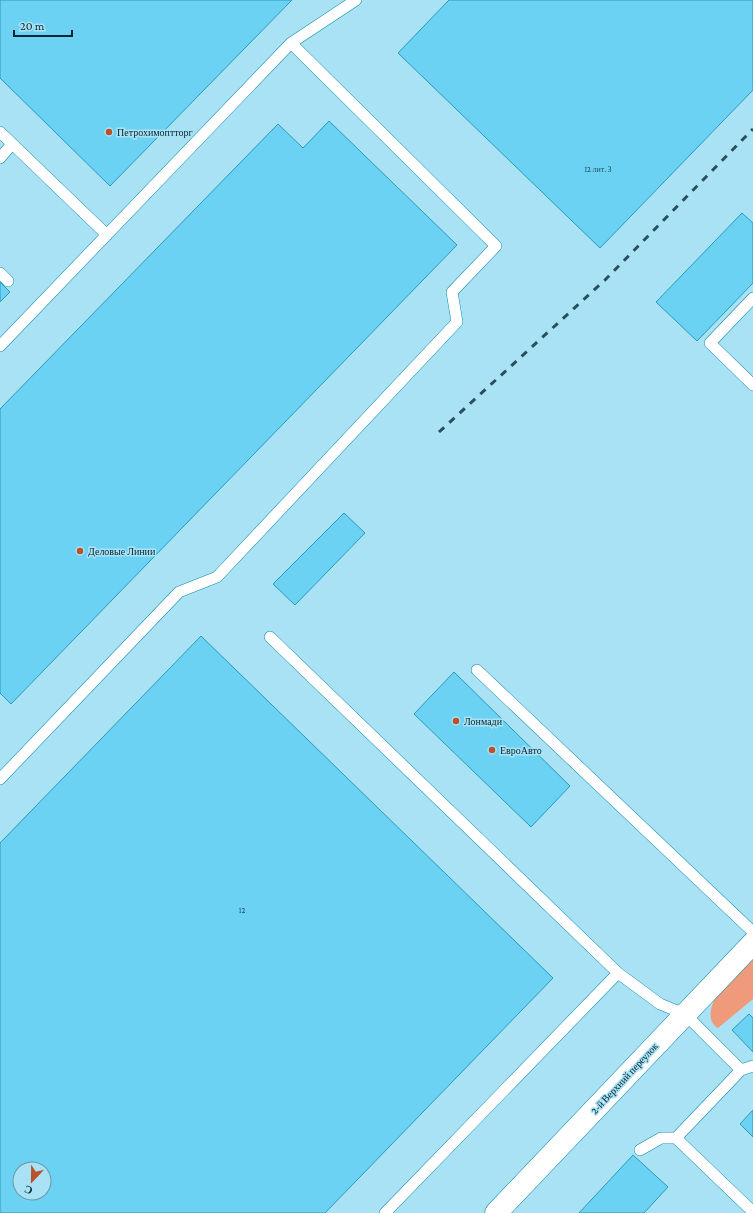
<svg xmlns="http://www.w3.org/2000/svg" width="753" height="1213" font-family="'Crimson Pro',serif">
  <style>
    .green { fill: #ef9a7b }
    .building { fill: #6bd2f3; stroke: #2a9ab9; fill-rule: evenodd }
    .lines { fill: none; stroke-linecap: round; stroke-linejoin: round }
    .lane-casing { stroke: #0d8ba9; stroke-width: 12 }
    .street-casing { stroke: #0d8ba9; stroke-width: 23 }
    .lane { stroke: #fff; stroke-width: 11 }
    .street { stroke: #fff; stroke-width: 22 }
    .rail { stroke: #284f5b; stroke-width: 3; stroke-dasharray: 7 7; stroke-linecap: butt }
    .poi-dot { fill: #b95229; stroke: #aae2f5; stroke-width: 1.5 }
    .labels { text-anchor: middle; stroke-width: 3; stroke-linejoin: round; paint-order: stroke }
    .number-label { font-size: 8px; fill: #1e5161 }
    .poi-label { font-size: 10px; fill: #042630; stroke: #aae2f5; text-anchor: start }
    .street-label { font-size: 10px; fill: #042630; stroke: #aae2f5 }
  </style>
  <rect width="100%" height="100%" fill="#aae2f5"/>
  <path class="green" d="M 753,952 L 753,999 L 718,1028 C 716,1027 713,1024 712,1022 C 703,1000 740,967 753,952 Z"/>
  <path class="building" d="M 0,0 L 292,0 L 110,186 L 0,78 Z
    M 449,0 L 753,0 L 753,90 L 600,248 L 398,53 Z
    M 329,121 L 457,245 L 11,704 L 0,693 L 0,409 L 278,124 L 303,148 Z
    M 742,213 L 753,223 L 753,283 L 697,341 L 656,302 Z
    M 0,282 L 10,292 L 0,302 Z
    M 344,513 L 365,533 L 295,605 L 273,584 Z
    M 201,636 L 553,978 L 325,1213 L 0,1213 L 0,843 ZM 20,1169 L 44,1169 L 44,1193 L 20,1193 Z
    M 454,672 L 570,786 L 531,827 L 414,714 Z
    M 749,1014 L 753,1018 L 753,1052 L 732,1030 Z
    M 753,1110 L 753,1137 L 740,1124 Z
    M 633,1155 L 668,1187 L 644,1213 L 579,1213 Z"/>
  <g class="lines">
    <g class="lane-casing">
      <path id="lane" d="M 0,132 L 107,235
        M 0,158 L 12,144
        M 0,273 L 8,281
        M 753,298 L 710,343 L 753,385
        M 0,346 L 291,43 L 356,0
        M 270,637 L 618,973 L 385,1213
        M 477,670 L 753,932
        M 0,779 L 179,592 L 217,577 L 457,322 L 452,292 L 496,246 L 291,43
        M 618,973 L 660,1004 L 685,1014 L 741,1070 L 753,1066
        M 741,1070 L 676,1138 L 753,1212
        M 640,1150 L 661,1138 L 676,1138"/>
    </g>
    <g class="street-casing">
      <path id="street" d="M 496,1213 L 753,943"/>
    </g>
    <use href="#lane" class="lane"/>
    <use href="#street" class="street"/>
    <path class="rail" d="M 439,432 L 605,280 L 753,129"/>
  </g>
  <g class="poi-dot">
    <circle cx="109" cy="132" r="4"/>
    <circle cx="80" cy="551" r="4"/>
    <circle cx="456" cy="721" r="4"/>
    <circle cx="492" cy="750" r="4"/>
  </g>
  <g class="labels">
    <g class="number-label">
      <text x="598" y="172">12 лит. З</text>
      <text x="242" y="913">12</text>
    </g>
    <g class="poi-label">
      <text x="117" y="136">Петрохимоптторг</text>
      <text x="88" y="555">Деловые Линии</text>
      <text x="464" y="725">Лонмади</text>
      <text x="500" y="754">ЕвроАвто</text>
    </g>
    <g class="street-label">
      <text transform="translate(624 1078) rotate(-47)" y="4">2-й Верхний переулок</text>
    </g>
  </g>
  <g transform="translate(32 1181) rotate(202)"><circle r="19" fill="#aae2f5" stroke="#6897a6"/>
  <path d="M0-3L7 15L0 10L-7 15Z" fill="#b95229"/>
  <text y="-6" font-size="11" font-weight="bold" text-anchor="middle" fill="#042630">С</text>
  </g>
  <path d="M14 30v6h58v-6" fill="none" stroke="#042630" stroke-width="2"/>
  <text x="20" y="30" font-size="12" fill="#042630" stroke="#aae2f5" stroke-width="3" paint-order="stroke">20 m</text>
</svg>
